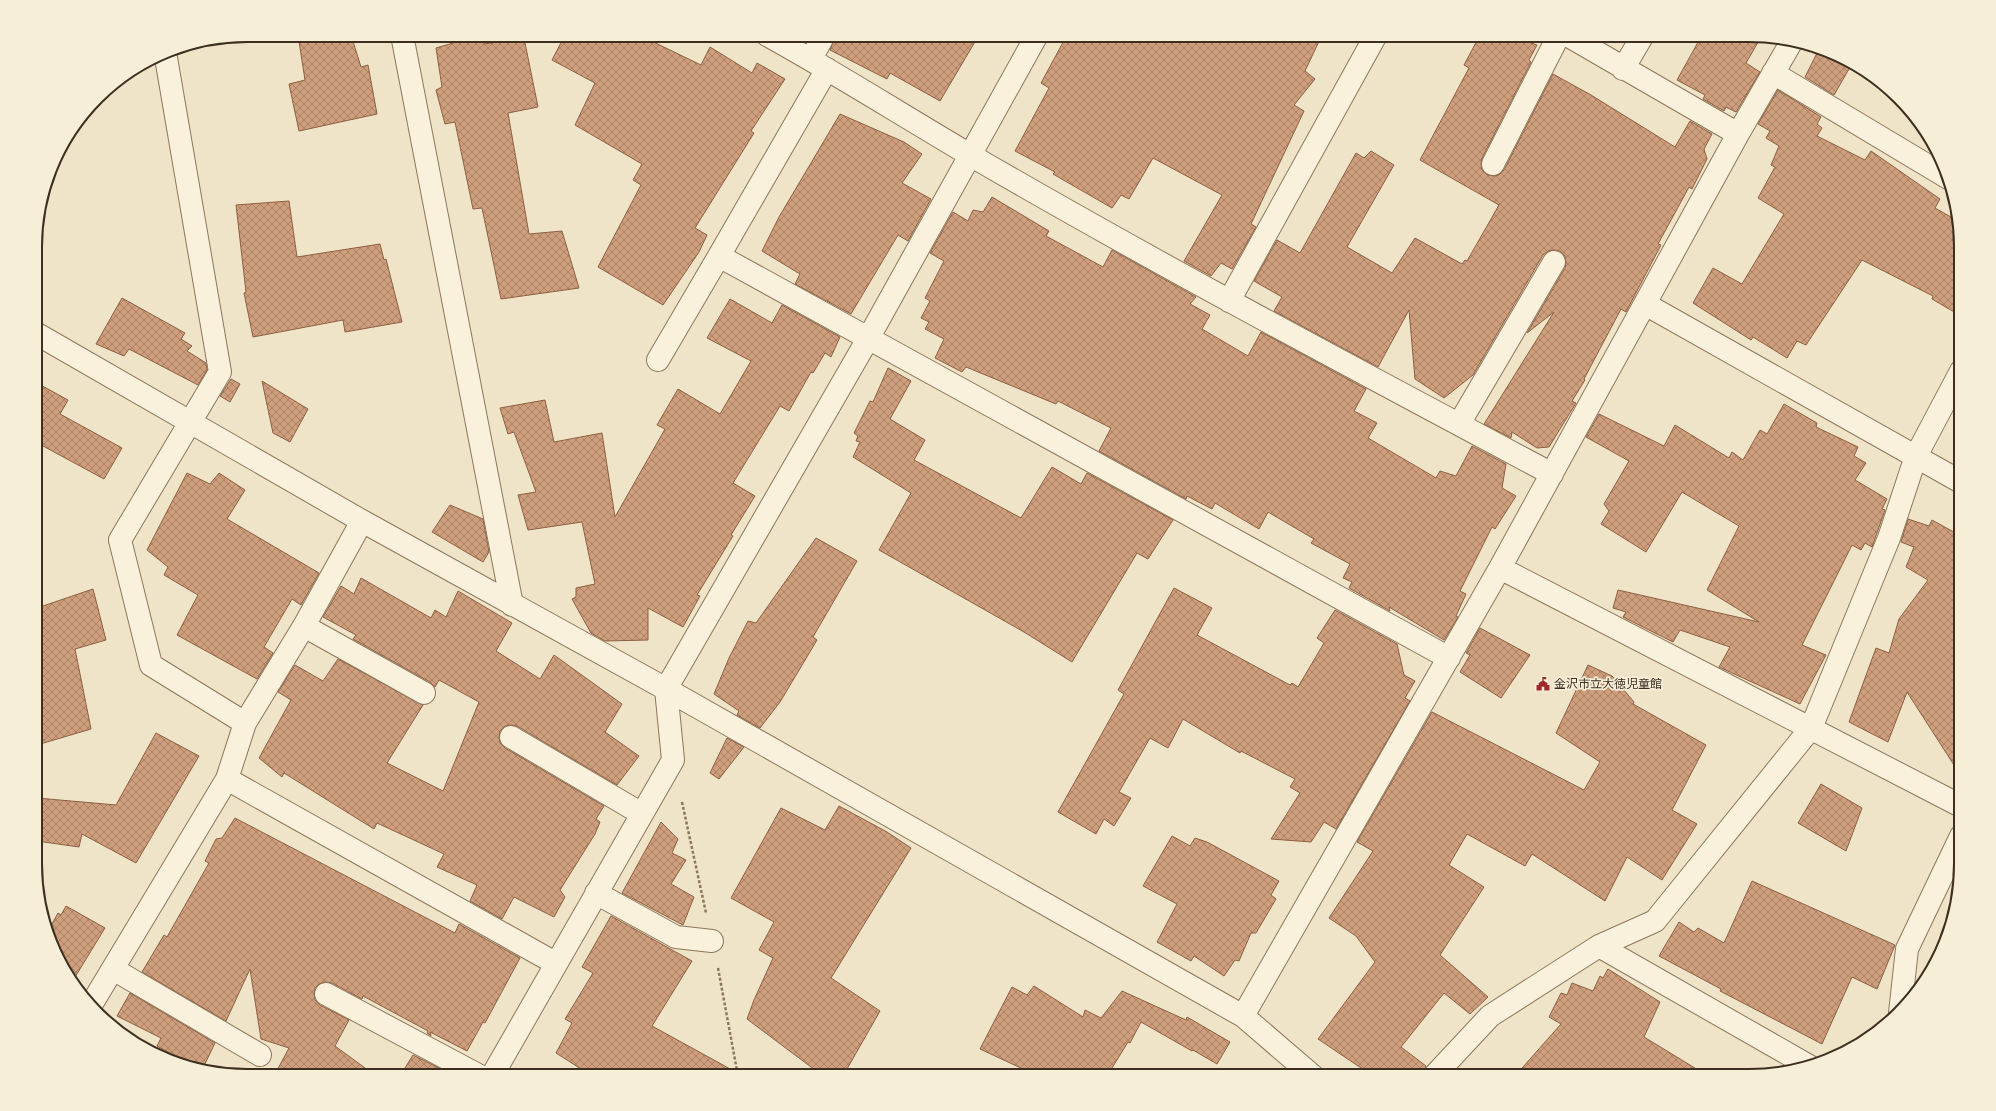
<svg xmlns="http://www.w3.org/2000/svg" width="1996" height="1111" font-family="'Playfair Display','Noto Sans JP',serif">
  <style>
    .building { fill: url(#building-cross-hatch); stroke: #8d5f41 }
    .lines { fill: none; stroke-linecap: round; stroke-linejoin: round }
    .minor-casing { stroke: #8d765c; stroke-width: 24 }
    .path { stroke: #8d765c; stroke-width: 2.5; stroke-dasharray: 3 2; stroke-linecap: butt }
    .minor { stroke: #faf1dc; stroke-width: 22 }
    .labels { text-anchor: middle; stroke-width: 3.5; stroke-linejoin: round; paint-order: stroke }
    .poi-label { font-size: 12px; fill: #3d2e20; stroke: #f7eed8; text-anchor: start }
    .rim { fill: none; stroke: #3d2e20; stroke-width: 2 }
  </style>
  <defs>
    <pattern id="building-cross-hatch" width="8" height="8" patternUnits="userSpaceOnUse"><rect width="8" height="8" fill="#cf9f7d"/><path d="M0 0l8 8M0 8l8-8" fill="none" stroke="#a98266"/></pattern>
  </defs>
  <rect width="100%" height="100%" fill="#f0e4c8"/>
  <path class="building" d="M 298,35 L 351,35 L 361,67 L 368,65 L 377,114 L 299,131 L 289,84 L 305,80 Z
    M 480,35 L 482,35 L 484,44 L 524,38 L 538,107 L 508,113 L 529,234 L 562,231 L 579,288 L 501,299 L 482,208 L 473,209 L 455,122 L 445,124 L 436,90 L 442,87 L 436,48 Z
    M 565,35 L 639,35 L 701,65 L 710,47 L 752,73 L 757,63 L 785,79 L 751,131 L 754,133 L 695,228 L 707,235 L 699,252 L 663,305 L 598,267 L 641,185 L 633,180 L 642,164 L 575,125 L 595,83 L 552,60 Z
    M 836,35 L 979,35 L 940,101 L 890,73 L 887,79 L 830,50 Z
    M 1067,35 L 1322,35 L 1305,71 L 1315,79 L 1294,105 L 1304,111 L 1251,224 L 1256,227 L 1232,269 L 1221,263 L 1211,276 L 1184,261 L 1222,195 L 1153,158 L 1129,199 L 1121,195 L 1112,208 L 1053,174 L 1055,172 L 1015,151 L 1049,88 L 1041,83 Z
    M 1480,35 L 1508,35 L 1537,45 L 1529,60 L 1531,62 L 1482,158 L 1481,164 L 1482,170 L 1488,175 L 1493,176 L 1499,175 L 1504,170 L 1553,74 L 1591,95 L 1675,147 L 1690,121 L 1712,134 L 1704,149 L 1707,159 L 1692,189 L 1689,187 L 1658,244 L 1661,245 L 1626,312 L 1621,309 L 1584,379 L 1585,380 L 1572,401 L 1576,403 L 1549,447 L 1537,448 L 1512,432 L 1511,438 L 1484,424 L 1554,312 L 1527,333 L 1565,268 L 1566,262 L 1565,256 L 1560,251 L 1554,250 L 1548,251 L 1543,255 L 1473,375 L 1444,398 L 1415,379 L 1409,310 L 1378,367 L 1274,311 L 1282,297 L 1254,281 L 1277,240 L 1300,253 L 1356,153 L 1364,158 L 1371,151 L 1394,165 L 1347,247 L 1392,273 L 1415,238 L 1462,264 L 1465,260 L 1467,261 L 1499,205 L 1420,160 L 1469,68 L 1464,65 Z
    M 1702,35 L 1761,37 L 1746,63 L 1760,72 L 1736,112 L 1726,107 L 1724,111 L 1703,99 L 1705,95 L 1677,80 Z
    M 1819,49 L 1853,62 L 1834,95 L 1805,77 Z
    M 1778,90 L 1821,117 L 1817,124 L 1822,128 L 1817,136 L 1865,160 L 1871,151 L 1940,199 L 1935,208 L 1958,221 L 1961,233 L 1961,316 L 1932,299 L 1933,296 L 1862,260 L 1806,345 L 1797,341 L 1787,358 L 1753,337 L 1751,340 L 1693,303 L 1713,268 L 1742,284 L 1784,214 L 1758,198 L 1775,167 L 1771,165 L 1779,146 L 1766,138 L 1770,131 L 1758,124 Z
    M 840,114 L 904,142 L 922,154 L 902,183 L 931,199 L 908,241 L 898,235 L 851,314 L 795,284 L 800,274 L 762,251 L 779,217 Z
    M 992,197 L 1049,231 L 1046,236 L 1103,267 L 1112,250 L 1196,297 L 1190,304 L 1210,315 L 1202,329 L 1248,356 L 1261,332 L 1366,389 L 1354,411 L 1377,423 L 1368,438 L 1436,478 L 1440,471 L 1456,476 L 1472,446 L 1506,464 L 1502,488 L 1516,496 L 1495,529 L 1492,527 L 1460,591 L 1466,594 L 1456,616 L 1458,617 L 1444,640 L 1389,607 L 1390,611 L 1349,588 L 1352,582 L 1343,578 L 1350,564 L 1311,543 L 1314,539 L 1268,512 L 1259,529 L 1215,503 L 1212,509 L 1187,496 L 1186,499 L 1099,451 L 1111,428 L 1058,401 L 1056,404 L 966,367 L 962,372 L 935,358 L 944,339 L 925,329 L 929,322 L 921,318 L 930,301 L 925,298 L 944,261 L 930,253 L 953,212 L 968,221 L 973,210 L 983,212 Z
    M 289,201 L 297,257 L 380,244 L 384,260 L 386,259 L 402,322 L 345,332 L 343,320 L 253,337 L 244,293 L 246,292 L 236,205 Z
    M 122,298 L 185,333 L 181,339 L 192,346 L 187,351 L 206,363 L 207,370 L 198,385 L 129,349 L 124,356 L 96,344 Z
    M 730,299 L 772,323 L 782,305 L 840,337 L 831,357 L 825,353 L 813,373 L 811,372 L 789,411 L 780,406 L 733,483 L 755,496 L 731,535 L 733,536 L 697,595 L 700,596 L 683,627 L 648,608 L 648,640 L 605,641 L 591,633 L 572,599 L 576,597 L 576,588 L 595,584 L 582,522 L 528,530 L 518,495 L 536,492 L 514,432 L 508,434 L 500,408 L 545,400 L 554,442 L 602,433 L 615,517 L 665,429 L 657,425 L 678,389 L 720,414 L 751,361 L 707,338 Z
    M 888,368 L 911,381 L 890,419 L 925,440 L 914,460 L 1021,518 L 1052,467 L 1081,484 L 1087,473 L 1173,520 L 1148,559 L 1137,553 L 1072,662 L 1024,632 L 879,550 L 911,493 L 853,457 L 860,442 L 856,441 L 858,436 L 854,433 L 870,401 L 873,402 Z
    M 231,379 L 240,384 L 230,402 L 220,396 Z
    M 262,381 L 308,409 L 290,442 L 273,433 Z
    M 37,383 L 68,400 L 60,414 L 122,448 L 104,479 L 43,446 L 37,456 Z
    M 1784,404 L 1817,423 L 1816,427 L 1858,447 L 1854,456 L 1866,463 L 1855,480 L 1887,499 L 1882,509 L 1885,510 L 1872,547 L 1865,543 L 1861,550 L 1852,545 L 1802,645 L 1826,655 L 1800,704 L 1719,667 L 1730,647 L 1680,630 L 1673,642 L 1623,617 L 1626,612 L 1613,608 L 1618,590 L 1759,622 L 1707,590 L 1739,526 L 1682,492 L 1646,552 L 1601,524 L 1609,511 L 1604,504 L 1629,461 L 1586,437 L 1599,414 L 1664,446 L 1675,425 L 1729,458 L 1732,452 L 1743,460 L 1760,430 L 1767,434 Z
    M 187,473 L 210,484 L 219,473 L 245,490 L 227,519 L 319,573 L 301,605 L 292,599 L 264,647 L 273,653 L 257,679 L 177,635 L 198,595 L 164,575 L 168,567 L 147,550 Z
    M 450,505 L 483,519 L 489,552 L 483,562 L 432,532 Z
    M 1908,519 L 1929,526 L 1932,520 L 1961,536 L 1961,776 L 1907,692 L 1888,742 L 1849,722 L 1876,648 L 1889,653 L 1899,619 L 1928,580 L 1906,567 L 1914,547 L 1901,542 Z
    M 816,538 L 857,561 L 813,637 L 817,640 L 780,702 L 760,728 L 737,715 L 739,711 L 714,694 L 729,658 L 748,621 L 756,623 Z
    M 361,578 L 431,618 L 435,610 L 446,617 L 458,591 L 512,623 L 496,651 L 540,679 L 554,655 L 622,704 L 605,732 L 639,756 L 617,785 L 517,726 L 511,725 L 505,726 L 500,731 L 499,737 L 500,743 L 505,748 L 604,806 L 596,819 L 600,822 L 595,834 L 560,890 L 565,897 L 554,917 L 514,897 L 502,919 L 470,901 L 477,885 L 437,867 L 444,854 L 377,823 L 374,829 L 284,773 L 282,777 L 259,758 L 291,700 L 278,692 L 295,665 L 323,681 L 338,659 L 423,705 L 387,763 L 443,791 L 479,702 L 439,680 L 435,687 L 430,682 L 353,639 L 356,635 L 323,617 L 341,586 L 354,594 Z
    M 1174,588 L 1212,608 L 1197,635 L 1290,685 L 1292,683 L 1298,687 L 1324,643 L 1317,638 L 1335,610 L 1397,644 L 1404,675 L 1415,681 L 1405,698 L 1410,701 L 1336,829 L 1324,822 L 1311,842 L 1271,839 L 1300,793 L 1290,787 L 1295,779 L 1241,751 L 1240,753 L 1183,719 L 1168,748 L 1150,738 L 1119,792 L 1131,798 L 1114,826 L 1104,819 L 1096,834 L 1058,812 L 1124,694 L 1118,690 Z
    M 93,589 L 106,640 L 75,649 L 91,729 L 37,745 L 37,608 Z
    M 1480,628 L 1530,655 L 1501,698 L 1460,672 L 1470,655 L 1466,653 Z
    M 1588,665 L 1612,676 L 1634,702 L 1633,704 L 1706,745 L 1672,810 L 1697,824 L 1662,880 L 1627,857 L 1605,901 L 1532,854 L 1525,866 L 1467,834 L 1449,865 L 1484,887 L 1440,955 L 1488,997 L 1470,1014 L 1444,993 L 1401,1047 L 1426,1066 L 1422,1076 L 1373,1076 L 1318,1039 L 1375,962 L 1356,936 L 1329,918 L 1373,851 L 1357,842 L 1432,712 L 1584,790 L 1600,762 L 1556,733 Z
    M 156,733 L 199,756 L 136,863 L 82,834 L 79,847 L 37,841 L 37,798 L 116,805 Z
    M 727,738 L 744,747 L 719,779 L 710,773 Z
    M 1821,784 L 1862,808 L 1846,851 L 1798,823 Z
    M 839,806 L 887,832 L 911,848 L 831,978 L 880,1011 L 843,1076 L 823,1076 L 747,1019 L 754,1000 L 773,958 L 759,950 L 774,922 L 731,898 L 781,808 L 825,830 Z
    M 235,818 L 455,933 L 459,924 L 520,958 L 485,1023 L 483,1022 L 467,1051 L 430,1032 L 431,1036 L 427,1033 L 428,1031 L 363,996 L 362,999 L 332,983 L 325,982 L 319,984 L 315,988 L 314,994 L 315,1000 L 320,1005 L 349,1020 L 335,1046 L 376,1076 L 274,1076 L 289,1048 L 261,1039 L 250,969 L 226,1021 L 142,972 L 164,935 L 167,937 L 209,863 L 205,861 L 216,839 L 222,838 Z
    M 661,822 L 678,839 L 672,853 L 686,860 L 671,884 L 694,897 L 683,925 L 622,893 Z
    M 1172,836 L 1190,846 L 1195,838 L 1207,842 L 1279,881 L 1271,895 L 1276,899 L 1256,933 L 1251,933 L 1239,961 L 1235,960 L 1224,976 L 1194,956 L 1191,961 L 1157,942 L 1177,904 L 1143,886 Z
    M 1752,881 L 1895,945 L 1877,989 L 1852,977 L 1822,1044 L 1720,991 L 1721,989 L 1659,956 L 1679,922 L 1694,932 L 1698,928 L 1724,943 Z
    M 66,906 L 105,928 L 72,982 L 47,933 L 58,913 L 61,915 Z
    M 611,916 L 692,961 L 652,1026 L 743,1076 L 592,1076 L 556,1053 L 572,1023 L 565,1019 L 593,973 L 582,967 Z
    M 1608,969 L 1660,1002 L 1644,1037 L 1708,1076 L 1515,1076 L 1561,1024 L 1549,1017 L 1561,993 L 1567,995 L 1572,983 L 1593,991 L 1600,976 L 1603,978 Z
    M 1034,986 L 1083,1017 L 1085,1010 L 1101,1018 L 1122,991 L 1186,1020 L 1187,1017 L 1230,1042 L 1217,1064 L 1193,1050 L 1192,1051 L 1141,1022 L 1130,1043 L 1128,1042 L 1107,1076 L 1038,1076 L 980,1049 L 1012,987 L 1027,995 Z
    M 130,993 L 215,1043 L 202,1070 L 157,1046 L 161,1038 L 117,1016 Z
    M 413,1055 L 439,1068 L 441,1076 L 400,1076 Z"/>
  <g class="lines">
    <g class="minor-casing">
      <path id="minor" d="M 402,35 L 512,605
        M 767,35 C 836,73 902,115 970,155 C 1161,266 1357,370 1552,474
        M 1567,35 L 1738,134
        M 165,52 L 220,372 L 120,540 L 151,665 L 245,723
        M 811,59 L 824,35
        M 827,69 L 719,256 L 1449,658
        M 1623,69 L 1643,35
        M 1773,73 L 1950,179
        M 1493,164 L 1559,35
        M 1229,301 L 1376,35
        M 1645,304 L 1961,482
        M 37,334 L 362,521 L 666,689 L 1243,1016 L 1313,1076
        M 658,360 L 719,256
        M 1459,424 L 1554,262
        M 1500,568 L 1961,806
        M 304,626 L 424,693
        M 511,737 L 642,814
        M 227,779 L 555,963
        M 596,893 L 676,937 L 712,941
        M 1599,946 L 1655,921 L 1811,728 L 1889,538 L 1916,456 L 1961,371
        M 113,969 L 260,1055
        M 326,994 L 480,1076
        M 91,1005 L 227,779 L 245,723 L 304,626 L 362,521
        M 1900,1013 L 1907,949 L 1961,836
        M 1243,1016 L 1500,568 L 1738,134 L 1792,41
        M 492,1076 L 673,760 L 666,689 L 869,337 L 1037,35
        M 1434,1076 L 1490,1016 L 1599,946 L 1809,1066"/>
    </g>
    <path class="path" d="M 682,802 L 706,913
      M 718,968 L 738,1076"/>
    <use href="#minor" class="minor"/>
  </g>
  <defs>
    <g id="civic-bare" transform="scale(1.08)"><path d="M-.6-6.5H3V-4.5H.6V-3L4-1V1h2V6H-6V1h2V-1L-.6-3ZM-1.2 2.5V6h2.4V2.5Z" fill="#9e2a2b" stroke="#f7eed8" stroke-width="2.5" paint-order="stroke"/></g>
  </defs>
  <g fill-rule="evenodd">
    <use href="#civic-bare" x="1543" y="684"/>
  </g>
  <g class="labels">
    <g class="poi-label">
      <text x="1554" y="688">金沢市立大徳児童館</text>
    </g>
  </g>
  <path d="M0 0H1996V1111H0ZM247 42H1749A205 205 0 0 1 1954 247V864A205 205 0 0 1 1749 1069H247A205 205 0 0 1 42 864V247A205 205 0 0 1 247 42Z" fill="#f7eed8" fill-rule="evenodd"/>
  <path class="rim" d="M247 42H1749A205 205 0 0 1 1954 247V864A205 205 0 0 1 1749 1069H247A205 205 0 0 1 42 864V247A205 205 0 0 1 247 42Z"/>
</svg>
